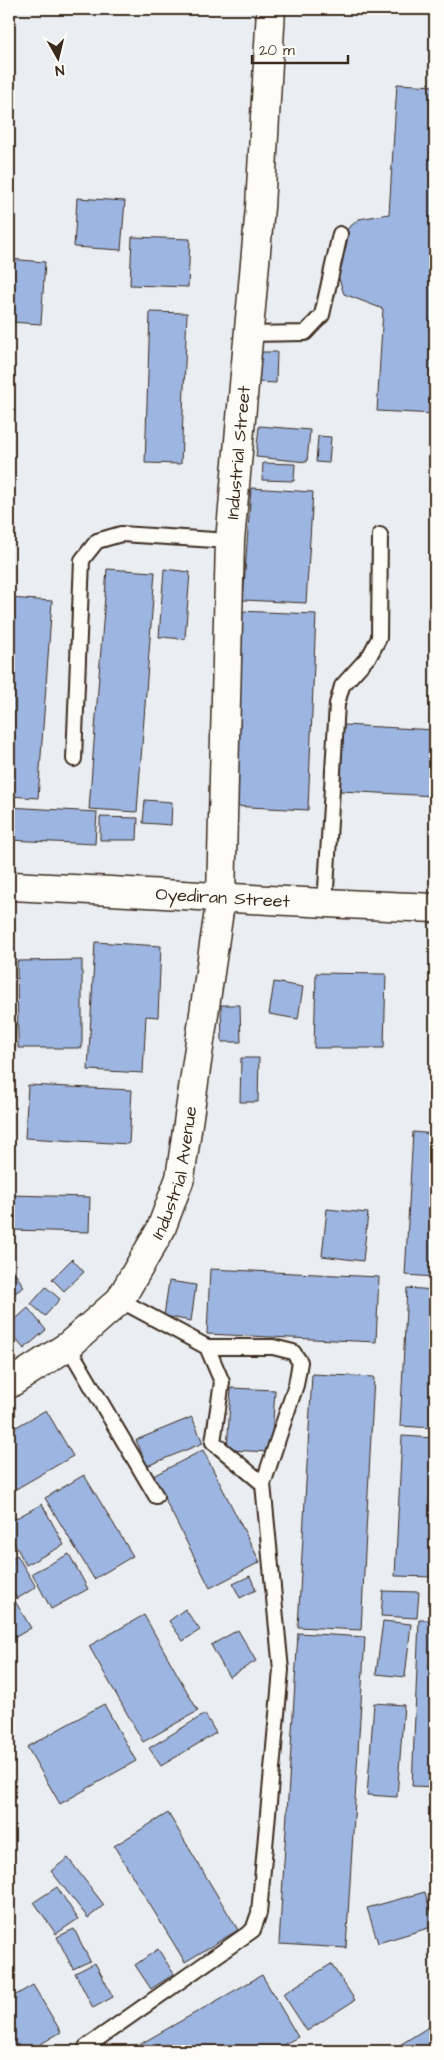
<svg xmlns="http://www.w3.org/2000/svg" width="444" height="2060" font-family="'Architects Daughter',sans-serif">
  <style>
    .building { fill: #9cb5e1; stroke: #3b2a1e }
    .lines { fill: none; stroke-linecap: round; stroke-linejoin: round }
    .lane-casing { stroke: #3b2a1e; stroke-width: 18 }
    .street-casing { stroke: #3b2a1e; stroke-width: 31 }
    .secondary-casing { stroke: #3b2a1e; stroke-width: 31 }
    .lane { stroke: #fdfcf7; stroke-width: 14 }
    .street { stroke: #fdfcf7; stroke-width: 28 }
    .secondary { stroke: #fdfcf7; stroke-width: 28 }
    .labels { text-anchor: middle; stroke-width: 4; stroke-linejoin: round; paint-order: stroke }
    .street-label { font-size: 18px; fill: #3b2a1e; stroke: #fdfcf7 }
  </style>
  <rect width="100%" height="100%" fill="#eaeef3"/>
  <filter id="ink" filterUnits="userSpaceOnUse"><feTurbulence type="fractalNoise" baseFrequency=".02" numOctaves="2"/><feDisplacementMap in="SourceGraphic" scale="10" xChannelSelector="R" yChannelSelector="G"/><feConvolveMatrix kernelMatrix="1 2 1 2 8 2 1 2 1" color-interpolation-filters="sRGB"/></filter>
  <g filter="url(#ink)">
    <path class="building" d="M 397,84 L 435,86 L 435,320 L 432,365 L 435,365 L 435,414 L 377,411 L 383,309 L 344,294 L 334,264 L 339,236 L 359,219 L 389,214 Z
      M 77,198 L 125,201 L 121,250 L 74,247 Z
      M 132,237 L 190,239 L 188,287 L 130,285 Z
      M 9,259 L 45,262 L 41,324 L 9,322 Z
      M 150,312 L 187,313 L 181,464 L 145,463 Z
      M 435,320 L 435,365 L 432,365 Z
      M 257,352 L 277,352 L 276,383 L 256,382 Z
      M 259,426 L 310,430 L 307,462 L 256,457 Z
      M 318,436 L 331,437 L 329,463 L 316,462 Z
      M 263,463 L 295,464 L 294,481 L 262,480 Z
      M 251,488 L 313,492 L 306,603 L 243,600 Z
      M 107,569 L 155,572 L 137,812 L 89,809 Z
      M 164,569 L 190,572 L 185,639 L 159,637 Z
      M 9,598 L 52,601 L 38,798 L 9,796 Z
      M 237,611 L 316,614 L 308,810 L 229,806 Z
      M 344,725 L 435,730 L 435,796 L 340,791 Z
      M 145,800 L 172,802 L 171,825 L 143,823 Z
      M 9,807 L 97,812 L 95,844 L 9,840 Z
      M 100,817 L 138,818 L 137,840 L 100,840 Z
      M 95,942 L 161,946 L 158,1017 L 146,1016 L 143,1073 L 88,1070 Z
      M 82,960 L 82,1048 L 18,1048 L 17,961 Z
      M 316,973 L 386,974 L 384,1048 L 314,1048 Z
      M 274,982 L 303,987 L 298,1019 L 269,1014 Z
      M 221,1005 L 240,1005 L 241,1042 L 222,1042 Z
      M 9,1022 L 16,1022 L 13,1087 L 9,1087 Z
      M 241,1058 L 259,1058 L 258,1102 L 240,1102 Z
      M 28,1085 L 132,1090 L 129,1144 L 25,1138 Z
      M 413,1132 L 435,1134 L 435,1277 L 405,1275 Z
      M 9,1195 L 90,1197 L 89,1232 L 9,1230 Z
      M 327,1209 L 368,1213 L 363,1261 L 322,1256 Z
      M 72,1259 L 84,1272 L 64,1291 L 52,1279 Z
      M 9,1264 L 24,1287 L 9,1297 Z
      M 210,1269 L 379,1277 L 376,1342 L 207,1334 Z
      M 169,1281 L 196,1285 L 191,1321 L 164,1316 Z
      M 46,1287 L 60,1299 L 45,1316 L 31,1304 Z
      M 407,1288 L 435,1290 L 435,1428 L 400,1426 Z
      M 28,1308 L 46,1330 L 24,1349 L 9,1331 L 9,1325 Z
      M 312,1374 L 374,1377 L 361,1630 L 298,1627 Z
      M 231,1388 L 275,1390 L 271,1452 L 227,1450 Z
      M 46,1410 L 73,1456 L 16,1489 L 9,1477 L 9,1431 Z
      M 192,1417 L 203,1443 L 147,1466 L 136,1440 Z
      M 402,1436 L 435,1438 L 435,1577 L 395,1576 Z
      M 203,1450 L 260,1562 L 210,1588 L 153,1476 Z
      M 84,1475 L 133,1556 L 94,1579 L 45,1498 Z
      M 42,1504 L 64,1545 L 26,1565 L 9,1533 L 9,1522 Z
      M 69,1554 L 88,1589 L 51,1609 L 32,1573 Z
      M 17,1555 L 36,1587 L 17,1599 L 9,1585 L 9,1560 Z
      M 250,1576 L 256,1590 L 240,1598 L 233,1584 Z
      M 9,1591 L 31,1628 L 9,1641 Z
      M 383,1591 L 419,1592 L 417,1618 L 381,1616 Z
      M 185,1609 L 200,1630 L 183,1641 L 169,1621 Z
      M 144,1615 L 198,1711 L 143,1742 L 89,1646 Z
      M 419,1620 L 435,1620 L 435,1787 L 412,1786 Z
      M 383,1621 L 411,1624 L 405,1677 L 376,1674 Z
      M 238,1630 L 256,1661 L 229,1677 L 211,1645 Z
      M 298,1633 L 365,1637 L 346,1948 L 279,1944 Z
      M 374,1703 L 404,1705 L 397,1797 L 367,1795 Z
      M 104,1704 L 136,1761 L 60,1804 L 27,1747 Z
      M 205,1714 L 216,1733 L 161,1766 L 149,1748 Z
      M 168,1813 L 238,1930 L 185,1962 L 114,1846 Z
      M 68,1858 L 104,1905 L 88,1918 L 51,1871 Z
      M 57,1887 L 78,1919 L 56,1934 L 34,1902 Z
      M 425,1892 L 435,1926 L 378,1943 L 367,1908 Z
      M 74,1929 L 90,1961 L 73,1969 L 57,1937 Z
      M 158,1949 L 174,1974 L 151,1989 L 135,1965 Z
      M 95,1963 L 113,1997 L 93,2008 L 75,1973 Z
      M 331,1964 L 355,2000 L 307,2031 L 283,1994 Z
      M 262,1975 L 298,2037 L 272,2051 L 128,2051 Z
      M 33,1985 L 61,2032 L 29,2051 L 9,2051 L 9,1999 Z
      M 435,2023 L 435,2051 L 390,2051 Z"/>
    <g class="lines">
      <g class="lane-casing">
        <path id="lane" d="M 249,334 L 305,333 L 322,315 L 340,234
          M 74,759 L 82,560 L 97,541 L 121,534 L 230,541
          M 325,905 L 337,704 L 342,686 L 370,655 L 379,638 L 380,535
          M 120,1300 L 207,1347 L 273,1347 L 293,1352 L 300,1362 L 296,1385 L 263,1484
          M 68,1346 L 156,1496
          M 86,2047 L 253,1930 L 259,1913 L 281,1670 L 263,1484 L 213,1442 L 222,1382 L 207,1347"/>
      </g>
      <g class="street-casing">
        <g id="street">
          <path id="s1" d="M 9,1384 L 68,1346 L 120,1300 L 161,1229 L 180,1178 L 221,897 L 230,541 L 260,207 L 271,9"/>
        </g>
      </g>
      <g class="secondary-casing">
        <g id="secondary">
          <path id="s2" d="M 9,886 C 151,892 293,903 435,908"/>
        </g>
      </g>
      <use href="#lane" class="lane"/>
      <use href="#street" class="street"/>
      <use href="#secondary" class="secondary"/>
    </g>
  </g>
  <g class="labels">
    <g class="street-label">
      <text dy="6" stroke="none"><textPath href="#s1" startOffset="1005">Industrial Street</textPath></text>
      <text dy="6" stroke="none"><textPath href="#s2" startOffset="214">Oyediran Street</textPath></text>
      <text dy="6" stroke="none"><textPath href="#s1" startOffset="280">Industrial Avenue</textPath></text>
    </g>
  </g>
  <rect width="444" height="2060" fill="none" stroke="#fdfcf7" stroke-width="30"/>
  <rect x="15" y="15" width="414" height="2030" fill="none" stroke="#3b2a1e" stroke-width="2" filter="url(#ink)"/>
  <g transform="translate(58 58) rotate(172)" stroke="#fdfcf7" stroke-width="4" paint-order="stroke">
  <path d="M0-4L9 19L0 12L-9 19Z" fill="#3b2a1e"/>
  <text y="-8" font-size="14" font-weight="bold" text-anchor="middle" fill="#3b2a1e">N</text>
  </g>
  <path d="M252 55v8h96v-8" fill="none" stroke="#3b2a1e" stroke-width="2.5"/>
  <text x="259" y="55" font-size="15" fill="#3b2a1e" stroke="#fdfcf7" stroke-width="4" paint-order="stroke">20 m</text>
</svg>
